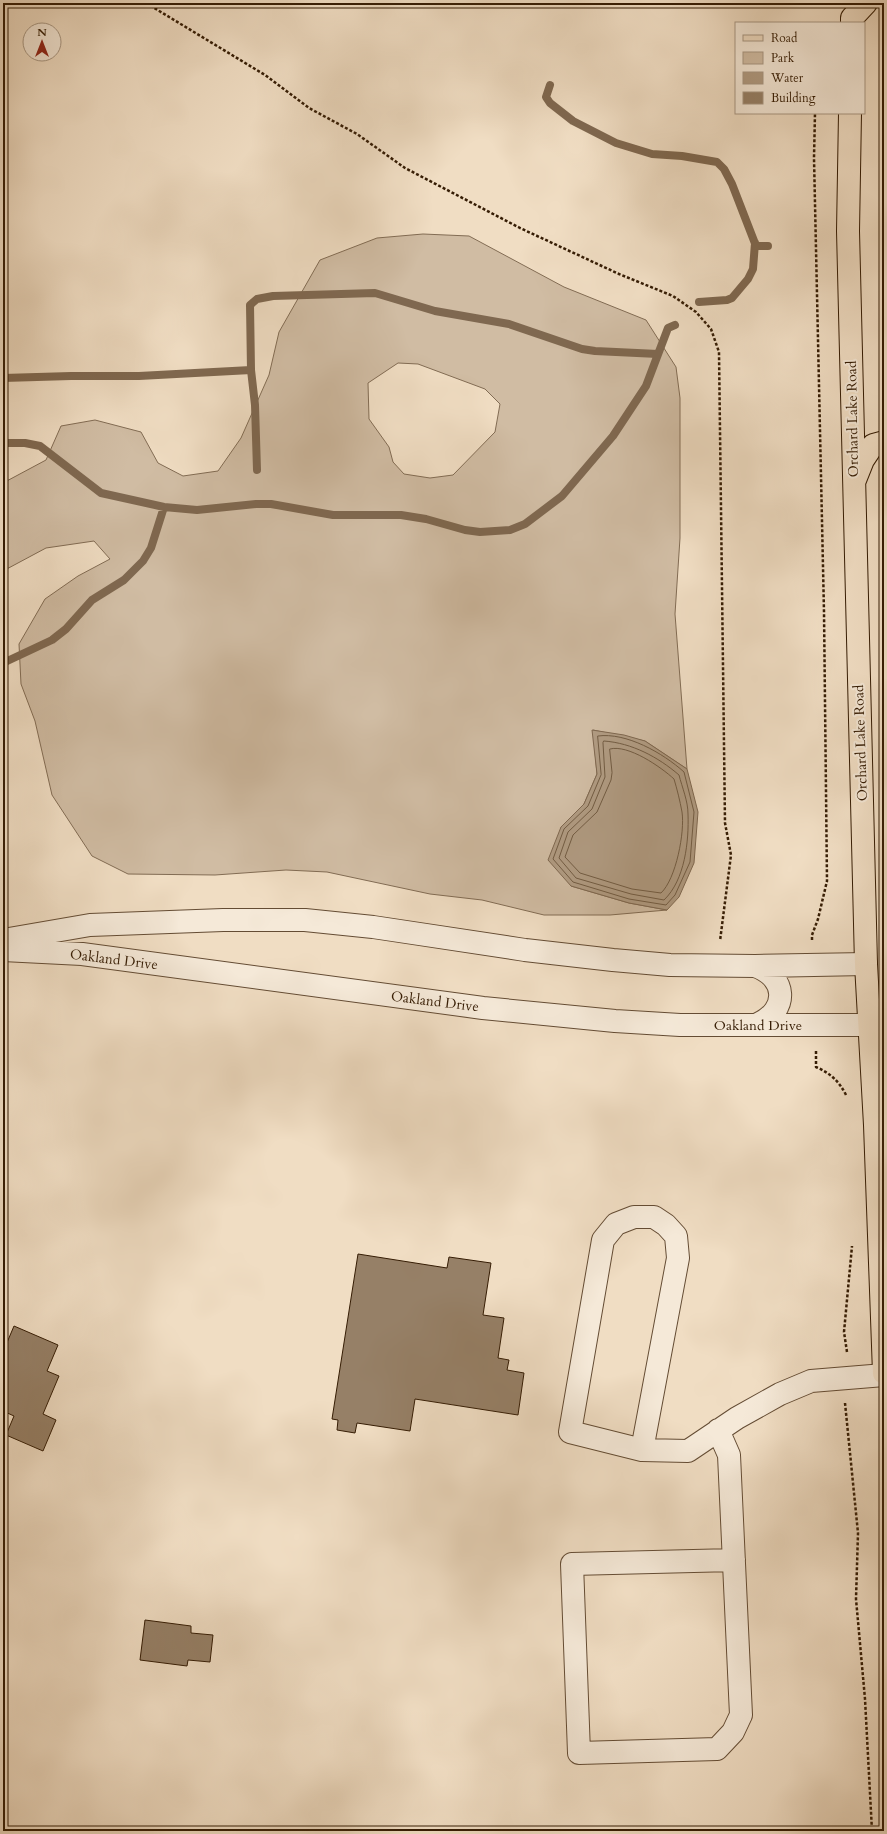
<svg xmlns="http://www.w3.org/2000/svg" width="887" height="1834" font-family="Cardo,serif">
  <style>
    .green { fill: #d0bca3; stroke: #826c54; fill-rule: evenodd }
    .water { fill: #b09b82; stroke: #7f6850 }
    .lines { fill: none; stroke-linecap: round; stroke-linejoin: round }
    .shore { stroke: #725c43; stroke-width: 1 }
    .stream { stroke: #7f6850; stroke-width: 8 }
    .building { fill: #968067; stroke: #351c04 }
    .minor-casing { stroke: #644c34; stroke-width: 24 }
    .major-casing { stroke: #351c04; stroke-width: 24 }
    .path { stroke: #351c04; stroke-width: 2.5; stroke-dasharray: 3 2; stroke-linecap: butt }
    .minor { stroke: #f5e9d8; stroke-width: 22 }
    .major { stroke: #f0ddc3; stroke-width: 22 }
    .labels { text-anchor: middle; stroke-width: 4; stroke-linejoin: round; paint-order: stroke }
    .street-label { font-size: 14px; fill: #351c04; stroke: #f5e9d8 }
  </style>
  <rect width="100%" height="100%" fill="#f0ddc3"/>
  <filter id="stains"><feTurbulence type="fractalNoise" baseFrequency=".005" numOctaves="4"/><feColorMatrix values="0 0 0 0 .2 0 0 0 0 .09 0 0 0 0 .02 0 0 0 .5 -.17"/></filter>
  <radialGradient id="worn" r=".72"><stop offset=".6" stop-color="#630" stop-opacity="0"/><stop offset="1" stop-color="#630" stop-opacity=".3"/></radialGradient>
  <path class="green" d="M 423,234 L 469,236 L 564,287 L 646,320 L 676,367 L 680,398 L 680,538 L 675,614 L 687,769 L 645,741 L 593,730 L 597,774 L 584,804 L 561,827 L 571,886 L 629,903 L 667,910 L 610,915 L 544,915 L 482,900 L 430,894 L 327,872 L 286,870 L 215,875 L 128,874 L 92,856 L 52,795 L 35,721 L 21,684 L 19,644 L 45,599 L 78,576 L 110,559 L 94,541 L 46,548 L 3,571 L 3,483 L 46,460 L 61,426 L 95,420 L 141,432 L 158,463 L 183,476 L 218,471 L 241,438 L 269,375 L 279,332 L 320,260 L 377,238 ZM 398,363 L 418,364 L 485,389 L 500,404 L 495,432 L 453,475 L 430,478 L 404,474 L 393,462 L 389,447 L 369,419 L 368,383 Z"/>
  <path class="water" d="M 592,730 L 624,735 L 645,741 L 687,769 L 698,812 L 694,863 L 679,897 L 667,910 L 629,903 L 571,886 L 548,860 L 561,827 L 584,804 L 597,774 Z"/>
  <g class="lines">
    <path class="shore" d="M 598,736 C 626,732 663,753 684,772 L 694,812 L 690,862 L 675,895 L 666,905 L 629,899 L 573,882 L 553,859 L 564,829 L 588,806 L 601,775 Z
      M 604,741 C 632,743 658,757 679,775 C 682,787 688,801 688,814 C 689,841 685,880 664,900 L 631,894 L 576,878 L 559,858 L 568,832 L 592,809 L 605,777 L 603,743 Z
      M 610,749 C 628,744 661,767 674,779 C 677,789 680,801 682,812 C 685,832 676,879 661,893 L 632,889 L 580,873 L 565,857 L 573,835 L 597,812 L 611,780 L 612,773 Z"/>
    <path class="stream" d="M 550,85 L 546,97 L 550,103 L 573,121 L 616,143 L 652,154 L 682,156 L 717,162 L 724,169 L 732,184 L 756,246 L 768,246
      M 699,302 L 727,300 L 732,298 L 748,279 L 753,269 L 755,243
      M 3,378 L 71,376 L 139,376 L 251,370
      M 3,443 L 25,443 L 40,446 L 101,493 L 164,507 L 197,510 L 256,504 L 271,504 L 333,515 L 401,515 L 426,519 L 465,530 L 480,532 L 510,530 L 525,524 L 562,496 L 613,436 L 646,386 L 668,328 L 675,325
      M 257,470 L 255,405 L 251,370 L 250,305 L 257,299 L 273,296 L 375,293 L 435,311 L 509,324 L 582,349 L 595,351 L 658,354
      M 3,663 L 52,640 L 66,629 L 92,600 L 124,580 L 143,561 L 151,548 L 164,507"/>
  </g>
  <path class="building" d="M 358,1254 L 447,1268 L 449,1257 L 491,1263 L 483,1315 L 504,1318 L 498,1358 L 509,1360 L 507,1370 L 524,1373 L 518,1415 L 415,1399 L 410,1431 L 357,1423 L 355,1433 L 337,1430 L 338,1420 L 332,1419 Z
    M 14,1326 L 58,1345 L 47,1371 L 59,1376 L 43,1414 L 56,1420 L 43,1451 L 6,1435 L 14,1416 L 3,1411 L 3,1352 Z
    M 145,1620 L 191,1626 L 191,1633 L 213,1635 L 210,1662 L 188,1660 L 187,1666 L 140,1660 Z"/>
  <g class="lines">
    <g class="minor-casing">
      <path id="minor" d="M 3,940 L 90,925 L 223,920 L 305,920 L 373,927 L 525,950 L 613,960 L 670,965 L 755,966 L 866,964
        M 3,950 L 82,954 L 483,1008 L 615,1021 L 680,1025 L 870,1025
        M 755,966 C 787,977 789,1010 758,1024
        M 718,1430 L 729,1455 L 741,1715 L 733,1732 L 717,1749 L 579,1753 L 572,1564 L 734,1560
        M 642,1450 L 678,1258 L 676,1236 L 666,1225 L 654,1217 L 634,1217 L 616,1224 L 603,1240 L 570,1432 L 642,1450 L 688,1451 L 737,1418 L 780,1394 L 811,1381 L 884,1375"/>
    </g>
    <g class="major-casing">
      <path id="major" d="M 852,23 L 852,18 L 866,3
        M 850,113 L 848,231 L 866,964 L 875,1125 L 884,1373
        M 855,480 L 863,460 L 873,445 L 884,442"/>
    </g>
    <path class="path" d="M 146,3 L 265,75 L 309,108 L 357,134 L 405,168 L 520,228 L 619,274 L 673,296 L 696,312 L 711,329 L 719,352 L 725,823 L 731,855 L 720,941
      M 3,599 L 3,598
      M 812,940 L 812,935 L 818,919 L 827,881 L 824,612 L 814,158 L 815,113
      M 816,1051 L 816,1067 C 830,1073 839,1081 846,1095
      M 847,1352 L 844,1332 L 852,1246
      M 845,1403 L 858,1533 L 856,1599 L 865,1699 L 872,1831"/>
    <use href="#minor" class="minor"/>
    <use href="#major" class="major"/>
  </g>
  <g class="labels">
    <g class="street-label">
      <text transform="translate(852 419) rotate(-91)" y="5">Orchard Lake Road</text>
      <text transform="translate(860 743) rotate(-92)" y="5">Orchard Lake Road</text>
      <text transform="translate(114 959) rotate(7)" y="5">Oakland Drive</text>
      <text transform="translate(435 1001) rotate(7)" y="5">Oakland Drive</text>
      <text x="758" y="1030">Oakland Drive</text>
    </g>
  </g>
  <rect width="887" height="1834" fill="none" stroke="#f0ddc3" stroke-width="16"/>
  <rect x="4" y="4" width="879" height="1826" fill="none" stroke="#351c04" stroke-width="2"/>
  <rect x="8" y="8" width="871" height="1818" fill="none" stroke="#351c04"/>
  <rect x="735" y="22" width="130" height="92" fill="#f5e9d8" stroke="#a89783"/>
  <rect x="743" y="35" width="20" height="6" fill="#f0ddc3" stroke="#a89783"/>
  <text x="771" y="42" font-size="12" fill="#351c04">Road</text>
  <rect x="743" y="52" width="20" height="12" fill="#d0bca3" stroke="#a89783"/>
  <text x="771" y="62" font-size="12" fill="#351c04">Park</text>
  <rect x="743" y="72" width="20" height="12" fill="#b09b82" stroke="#a89783"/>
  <text x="771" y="82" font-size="12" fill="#351c04">Water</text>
  <rect x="743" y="92" width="20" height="12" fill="#968067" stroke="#a89783"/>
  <text x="771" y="102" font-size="12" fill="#351c04">Building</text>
  <g transform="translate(42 42)"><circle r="19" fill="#f5e9d8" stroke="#a89783"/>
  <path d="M0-3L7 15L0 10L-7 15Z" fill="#8f2418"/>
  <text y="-6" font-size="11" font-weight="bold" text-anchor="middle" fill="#351c04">N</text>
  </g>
  <rect width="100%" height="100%" filter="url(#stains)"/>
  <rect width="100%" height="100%" fill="url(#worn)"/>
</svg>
